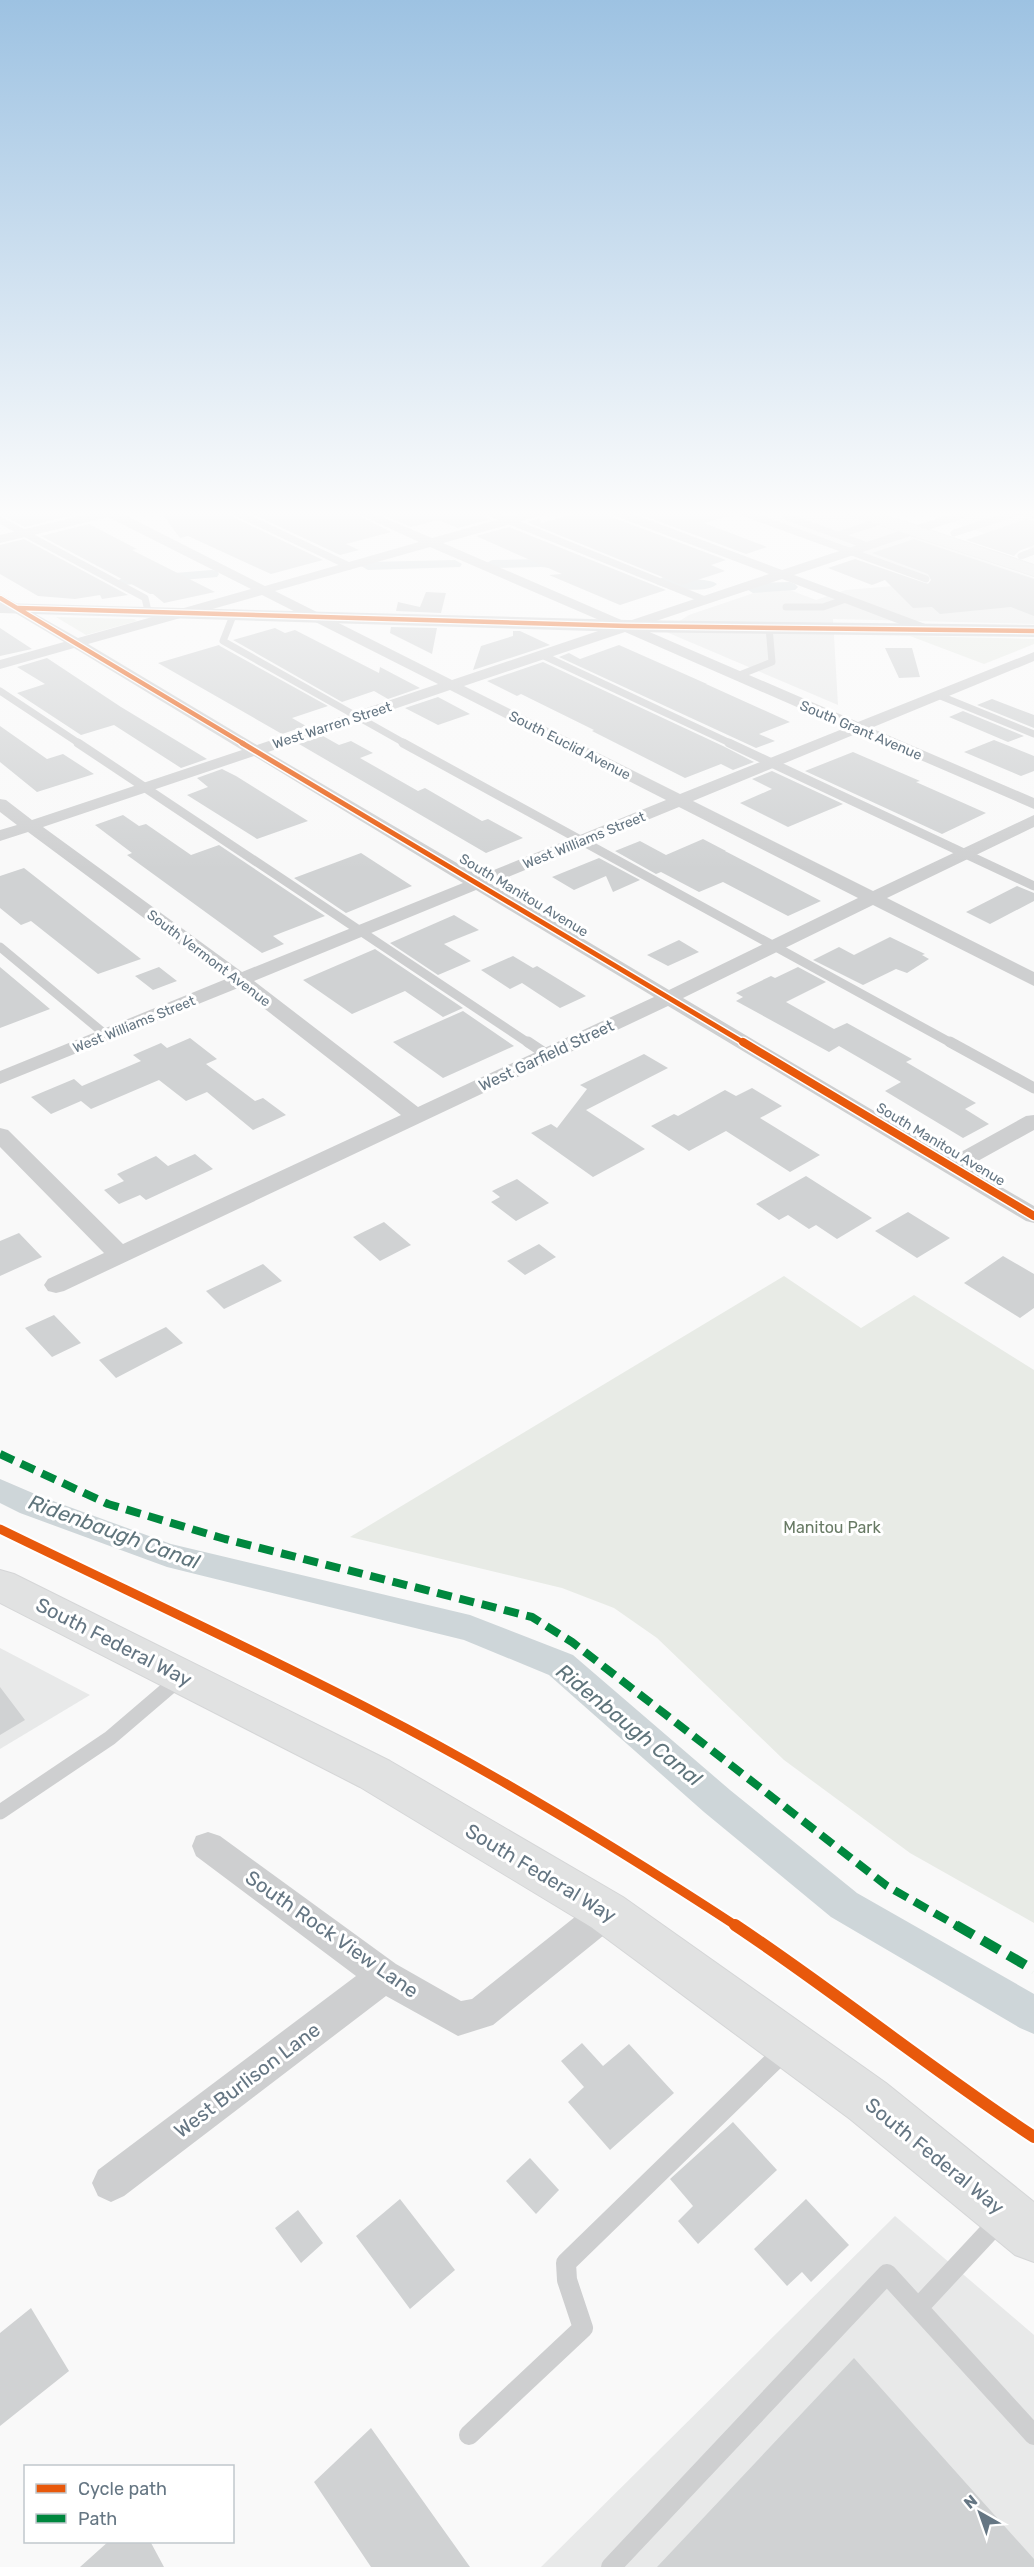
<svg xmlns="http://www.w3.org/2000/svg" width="1034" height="2567" font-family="Rubik,sans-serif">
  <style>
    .built { fill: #e8e9e9 }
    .green { fill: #e8ebe6 }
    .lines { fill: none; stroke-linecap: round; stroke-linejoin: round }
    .canal { fill: #ced6d9; fill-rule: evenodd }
    .building { fill: #d0d2d3 }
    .secondary-casing { stroke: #d5d6d7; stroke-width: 2 }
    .primary-casing { stroke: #d5d6d7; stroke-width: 2 }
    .service-far4 { stroke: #cecfd0; stroke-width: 7 }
    .service-far3 { stroke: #cecfd0; stroke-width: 9 }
    .service-far2 { stroke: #cecfd0; stroke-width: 11 }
    .service-far1 { stroke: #cecfd0; stroke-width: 15 }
    .service { stroke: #cecfd0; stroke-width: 20 }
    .minor { fill: #cecfd0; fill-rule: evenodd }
    .tertiary { fill: #cecfd0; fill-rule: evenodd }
    .secondary { fill: #e1e2e2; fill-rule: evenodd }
    .primary { fill: #e1e2e2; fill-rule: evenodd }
    .quiet-far1 { stroke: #00873e; stroke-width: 8; stroke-dasharray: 15 8; stroke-linecap: butt }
    .quiet { stroke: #00873e; stroke-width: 10; stroke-dasharray: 20 10; stroke-linecap: butt }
    .cycleway-far4-casing { stroke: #fff; stroke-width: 7 }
    .cycleway-far3-casing { stroke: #fff; stroke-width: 8 }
    .cycleway-far2-casing { stroke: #fff; stroke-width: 11 }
    .cycleway-far1-casing { stroke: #fff; stroke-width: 13 }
    .cycleway-casing { stroke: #fff; stroke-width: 16 }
    .cycleway-far4 { stroke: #e8590c; stroke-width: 4.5 }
    .cycleway-far3 { stroke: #e8590c; stroke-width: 5 }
    .cycleway-far2 { stroke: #e8590c; stroke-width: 8 }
    .cycleway-far1 { stroke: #e8590c; stroke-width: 9 }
    .cycleway { stroke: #e8590c; stroke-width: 12 }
    .labels { text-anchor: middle; stroke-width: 6; stroke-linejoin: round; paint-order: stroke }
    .far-street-label { font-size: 14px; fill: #657683; stroke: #fff }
    .street-label { font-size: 16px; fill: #657683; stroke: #fff }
    .park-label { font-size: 16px; fill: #687a64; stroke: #fff }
    .near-street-label { font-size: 20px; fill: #657683; stroke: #fff }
    .near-water-label { font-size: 21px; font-style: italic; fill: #60757c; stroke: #fff }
  </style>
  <rect width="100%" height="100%" fill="#f9f9f9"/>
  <path class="built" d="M 744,511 L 840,511 L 1034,578 L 1034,624 L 833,619 L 838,705 L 664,631 L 689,615 L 777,585 L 816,600 L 846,590 L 942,582 Z
    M 918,511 L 1034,511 L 1034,550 Z
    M 0,1648 L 90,1695 L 0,1749 Z
    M 895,2216 L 1034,2335 L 1034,2567 L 541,2567 Z"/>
  <path class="green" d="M 56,617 L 134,619 L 137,621 L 86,635 Z
    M 910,636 L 1034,639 L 1034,644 L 984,664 Z
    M 784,1276 L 861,1328 L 914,1295 L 1034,1370 L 1034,1923 L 910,1853 L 784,1760 L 657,1638 L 614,1608 L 562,1588 L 350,1537 Z"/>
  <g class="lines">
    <path class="canal" d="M 542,559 L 572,563 L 579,567 L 572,571 L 542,567 L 492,568 L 485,564 L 492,560 Z
      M 455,560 L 462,564 L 460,567 L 368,570 L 361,566 L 368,562 Z
      M 212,570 L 217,571 L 219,574 L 217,577 L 124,585 L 117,581 L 124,577 Z
      M 663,577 C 675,579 711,578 717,584 C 707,594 671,589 658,585 L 655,582 Z
      M 790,582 L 795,584 L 798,587 L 795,590 L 753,593 L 745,588 L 753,583 Z
      M 0,1479 L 42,1497 L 171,1544 L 470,1615 L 573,1655 L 730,1790 L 857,1893 L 1034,1994 L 1034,2034 L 1020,2028 L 831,1917 L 704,1812 L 549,1675 L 464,1640 L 167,1567 L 20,1513 L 0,1503 Z"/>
  </g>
  <path class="building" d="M 0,511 L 64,511 L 73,515 L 25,527 L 0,514 Z
    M 160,511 L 227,511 L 231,516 L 323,560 L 271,574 L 188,536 L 180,538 Z
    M 246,511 L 350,511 L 391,532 L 346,544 L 359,550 L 340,555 Z
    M 373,511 L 479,511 L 481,515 L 491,519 L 458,528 L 438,520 L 411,527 Z
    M 584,511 L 606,511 L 609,516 L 726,560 L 711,565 L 725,571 L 682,585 L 527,522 L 540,518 L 541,523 Z
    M 631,511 L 728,511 L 729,516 L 704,523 L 767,547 L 746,554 Z
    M 1026,519 L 1034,521 L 1034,545 L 1019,551 L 1014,556 L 966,540 Z
    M 89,524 L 137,549 L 132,550 L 215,592 L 164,603 L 153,594 L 150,594 L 41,536 Z
    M 509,527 L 666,590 L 620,605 L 549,575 L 562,574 L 476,536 Z
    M 24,539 L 128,595 L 102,599 L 100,595 L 75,599 L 38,596 L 0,574 L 0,545 Z
    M 914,539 L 1034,579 L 1034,616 L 1011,607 L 940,614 L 932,607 L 913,608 L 885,580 L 872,585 L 828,568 L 855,559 L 928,584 L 931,580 L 928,574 L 872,553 Z
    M 426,592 L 446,593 L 441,613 L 396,611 L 398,602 L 420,607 Z
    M 391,627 L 437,628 L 432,654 L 390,633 Z
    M 0,628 L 32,649 L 0,656 Z
    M 275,628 L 285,633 L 295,630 L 379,673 L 380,667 L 420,688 L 388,699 L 374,691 L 342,702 L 233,640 Z
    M 513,631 L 520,631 L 550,645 L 473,670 L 481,646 L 513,636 Z
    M 219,645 L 220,646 L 328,706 L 292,718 L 306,726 L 282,734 L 158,663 Z
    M 619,645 L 707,684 L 706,684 L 790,722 L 759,734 L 775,741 L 756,748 L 559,657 L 569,653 L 580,659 Z
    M 885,648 L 912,648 L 920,677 L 899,678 Z
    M 47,658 L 121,707 L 207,759 L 181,768 L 114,725 L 81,735 L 17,693 L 45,684 L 17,667 Z
    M 543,662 L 723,746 L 754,762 L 733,770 L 721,764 L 685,778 L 592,731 L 594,730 L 521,694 L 517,696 L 487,681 Z
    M 438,697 L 470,714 L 438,725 L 405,708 Z
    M 992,699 L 1034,715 L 1034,728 L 977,705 Z
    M 963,711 L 1024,736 L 1008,742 L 949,717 Z
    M 0,726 L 47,759 L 63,754 L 94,774 L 37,792 L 0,762 Z
    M 323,736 L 339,745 L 351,741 L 373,753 L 360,758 L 418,791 L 425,788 L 482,821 L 488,819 L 523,838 L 486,853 L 299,744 Z
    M 994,740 L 1034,756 L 1034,771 L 1021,776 L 964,752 Z
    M 853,752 L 920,781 L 916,782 L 986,813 L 942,834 L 805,771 Z
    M 222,769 L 236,776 L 308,821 L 257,839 L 187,795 L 208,787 L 197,778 Z
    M 772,771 L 843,804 L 788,827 L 740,803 L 772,789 L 752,779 Z
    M 123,815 L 139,826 L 146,824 L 191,855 L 219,845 L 325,916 L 273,936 L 284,944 L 262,953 L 127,855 L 132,853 L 95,825 Z
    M 703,839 L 726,851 L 725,851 L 821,901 L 788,916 L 723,882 L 699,892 L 661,872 L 656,874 L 615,851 L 640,841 L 666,855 Z
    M 361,853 L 412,886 L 346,913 L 294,878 Z
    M 599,858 L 640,880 L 613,892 L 606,876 L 574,890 L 552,877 Z
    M 24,868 L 93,922 L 141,959 L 98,974 L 31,921 L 21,925 L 0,908 L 0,876 Z
    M 1017,886 L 1034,893 L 1034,901 L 990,924 L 966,912 Z
    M 454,915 L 479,930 L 444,944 L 471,961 L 438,975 L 390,943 Z
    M 890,937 L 925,954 L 922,955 L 929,959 L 907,973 L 896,969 L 863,985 L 813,960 L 839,947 L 854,955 Z
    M 679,940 L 699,952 L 668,966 L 647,955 Z
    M 375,949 L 463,1008 L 443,1017 L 405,991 L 352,1014 L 303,980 Z
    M 513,956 L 533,968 L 537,966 L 586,996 L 560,1008 L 522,983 L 510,989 L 481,970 Z
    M 0,967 L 50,1009 L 0,1028 Z
    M 159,967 L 177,981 L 153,990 L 135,976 Z
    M 798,967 L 826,982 L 786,1002 L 834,1029 L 847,1023 L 912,1059 L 906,1062 L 976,1103 L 965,1109 L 989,1124 L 963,1138 L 885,1091 L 901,1082 L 839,1046 L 829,1052 L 736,1001 L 743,997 L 736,993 L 771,976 L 775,978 Z
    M 463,1011 L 514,1046 L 443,1078 L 393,1042 Z
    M 190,1038 L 217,1059 L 206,1064 L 255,1101 L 263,1098 L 286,1115 L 253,1130 L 207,1092 L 186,1101 L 159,1080 L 91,1109 L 81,1101 L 51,1114 L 31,1097 L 74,1079 L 82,1086 L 141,1061 L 133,1055 L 161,1043 L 167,1048 Z
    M 644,1054 L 668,1068 L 586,1110 L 645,1149 L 593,1177 L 531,1133 L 551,1124 L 557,1128 L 587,1089 L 580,1085 Z
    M 752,1088 L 782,1106 L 760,1118 L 820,1155 L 790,1172 L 726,1131 L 689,1151 L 651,1126 L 674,1114 L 678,1116 L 725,1090 L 736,1096 Z
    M 195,1154 L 213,1169 L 146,1200 L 140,1195 L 119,1204 L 104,1190 L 124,1181 L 117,1174 L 156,1156 L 168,1166 Z
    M 806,1176 L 872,1218 L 837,1239 L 816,1225 L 809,1229 L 788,1215 L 779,1220 L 756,1204 Z
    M 517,1179 L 549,1203 L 516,1221 L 491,1202 L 500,1197 L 492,1191 Z
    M 908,1212 L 950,1238 L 917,1258 L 875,1231 Z
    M 384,1222 L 411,1245 L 380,1261 L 353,1237 Z
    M 19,1233 L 42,1257 L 0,1276 L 0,1241 Z
    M 539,1244 L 556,1257 L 525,1275 L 507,1261 Z
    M 1003,1256 L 1034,1274 L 1034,1308 L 1020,1318 L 964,1283 Z
    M 263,1264 L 282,1281 L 224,1309 L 206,1291 Z
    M 54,1315 L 81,1343 L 52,1357 L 25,1328 Z
    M 166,1327 L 183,1343 L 116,1378 L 99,1360 Z
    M 0,1687 L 25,1720 L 0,1735 Z
    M 582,2043 L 603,2066 L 629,2044 L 674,2093 L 610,2150 L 568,2102 L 584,2087 L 561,2061 Z
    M 733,2122 L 777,2170 L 698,2244 L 678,2221 L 693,2206 L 670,2179 Z
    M 530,2158 L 559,2190 L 536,2214 L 506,2181 Z
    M 400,2199 L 455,2270 L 410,2309 L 356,2236 Z
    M 806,2199 L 849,2245 L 811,2282 L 802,2272 L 787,2286 L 754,2249 Z
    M 298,2210 L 323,2243 L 301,2263 L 275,2228 Z
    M 31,2308 L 69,2371 L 0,2426 L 0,2333 Z
    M 854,2358 L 1034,2559 L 1034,2567 L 657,2567 Z
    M 371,2428 L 470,2567 L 371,2567 L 314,2482 Z
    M 109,2541 L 150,2541 L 164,2567 L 80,2567 Z"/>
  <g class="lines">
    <g class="secondary-casing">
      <path id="secondary" d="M 0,1570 L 14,1574 L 390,1761 L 623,1897 L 886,2083 L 1034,2202 L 1034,2262 L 1015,2255 L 850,2119 L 591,1927 L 360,1787 L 0,1603 Z"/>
    </g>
    <g class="primary-casing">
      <path id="primary" d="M 848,511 L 872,511 L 1034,565 L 1034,576 L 850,515 Z"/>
    </g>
    <path class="service-far4" d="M 233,511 L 349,566
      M 485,511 L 705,600
      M 739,511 L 926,579
      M 1021,511 L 1034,515
      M 787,517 L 838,535 L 884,520
      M 0,520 L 145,598 L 148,611
      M 954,533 L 1022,511
      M 838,535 L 867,546
      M 1021,556 L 1034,551
      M 786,607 L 823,607 L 846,599
      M 234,613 L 223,641 L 406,744
      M 542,655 L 732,744
      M 737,676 L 772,662 L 769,627
      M 0,691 L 80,744
      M 938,695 L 1034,734"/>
    <path class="service-far3" d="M 78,743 L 530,1044
      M 403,743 L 953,1044
      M 729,743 L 1034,886
      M 0,947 L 106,1035"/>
    <path class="service-far2" d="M 528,1042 L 546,1054
      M 950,1042 L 1034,1088"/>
    <path class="service-far1" d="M 0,1812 L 110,1738 L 179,1679"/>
    <path class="service" d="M 918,2308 L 999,2221
      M 469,2435 L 583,2328 L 567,2280 L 566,2263 L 784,2051
      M 611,2567 L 887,2274 L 1034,2435"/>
    <path class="minor" d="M 101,511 L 122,511 L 121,513 L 265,586 L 419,542 L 352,511 L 368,511 L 432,538 L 529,511 L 548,511 L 546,514 L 443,543 L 626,622 L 769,574 L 610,514 L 608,511 L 625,511 L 782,570 L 960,511 L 978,511 L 976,514 L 794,575 L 928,625 L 930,628 L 928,631 L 918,631 L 782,579 L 638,627 L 858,722 L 1034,652 L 1034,661 L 871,728 L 1034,798 L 1034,809 L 858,733 L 693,801 L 873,891 L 1034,815 L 1034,827 L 887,898 L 1034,972 L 1034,986 L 873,905 L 683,998 L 952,1157 L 1026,1116 L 1034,1115 L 1034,1130 L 967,1167 L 1034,1206 L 1034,1223 L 1026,1221 L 668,1006 L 64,1291 L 56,1293 L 48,1291 L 44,1285 L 48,1279 L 104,1253 L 0,1147 L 0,1128 L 8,1130 L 123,1244 L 401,1115 L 238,988 L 0,1084 L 0,1071 L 226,979 L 28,832 L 0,841 L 0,830 L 17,825 L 0,812 L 0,799 L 6,800 L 32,820 L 242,750 L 74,648 L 0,669 L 0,660 L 64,642 L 0,604 L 0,594 L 78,638 L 251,589 L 108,517 L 0,543 L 0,535 ZM 430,547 L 613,626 L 452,680 L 275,591 ZM 262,595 L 438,684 L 257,745 L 88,644 ZM 625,632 L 845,728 L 680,794 L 464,686 ZM 450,690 L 666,800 L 479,876 L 268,752 ZM 254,756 L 463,883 L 242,972 L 43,827 ZM 679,807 L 858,898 L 669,990 L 491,884 ZM 476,890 L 654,997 L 418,1107 L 254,981 Z
      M 208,1832 L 220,1836 L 396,1964 L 461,2001 L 472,1999 L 595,1901 L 607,1897 L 619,1901 L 624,1912 L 619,1923 L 493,2025 L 458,2036 L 386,1996 L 124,2196 L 111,2202 L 98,2196 L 92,2183 L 98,2170 L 356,1976 L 196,1856 L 192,1846 L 196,1836 Z"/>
    <path class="tertiary" d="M 0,603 L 627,620 L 1034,625 L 1034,637 L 627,632 L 0,613 Z"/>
    <use href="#secondary" class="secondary"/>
    <use href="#primary" class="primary"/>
    <path class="quiet-far1" d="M 0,1454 L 108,1504 L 225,1539 L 532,1617 L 572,1642 L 887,1886 L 959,1927"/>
    <path class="quiet" d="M 956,1925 L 1034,1970"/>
    <g class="cycleway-far4-casing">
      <path id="cycleway-far4" d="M 0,598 L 244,744
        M 18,608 L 627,626 L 1034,631"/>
    </g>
    <g class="cycleway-far3-casing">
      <path id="cycleway-far3" d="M 242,743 L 746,1044"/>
    </g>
    <g class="cycleway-far2-casing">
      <path id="cycleway-far2" d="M 743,1042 L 1034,1216"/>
    </g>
    <g class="cycleway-far1-casing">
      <path id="cycleway-far1" d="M 0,1529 C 125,1590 251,1648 375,1712 C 500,1776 620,1850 738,1927"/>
    </g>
    <g class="cycleway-casing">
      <path id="cycleway" d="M 735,1925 C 837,1993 932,2070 1034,2137"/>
    </g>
    <use href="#cycleway-far4" class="cycleway-far4"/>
    <use href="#cycleway-far3" class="cycleway-far3"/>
    <use href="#cycleway-far2" class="cycleway-far2"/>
    <use href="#cycleway-far1" class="cycleway-far1"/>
    <use href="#cycleway" class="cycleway"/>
  </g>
  <linearGradient id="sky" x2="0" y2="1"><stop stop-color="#9dc2e2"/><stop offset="0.59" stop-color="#fcfcfc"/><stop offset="1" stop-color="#fcfcfc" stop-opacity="0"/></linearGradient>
  <rect width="1034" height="870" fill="url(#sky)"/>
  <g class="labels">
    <g class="far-street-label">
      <text transform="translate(332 725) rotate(-18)" y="5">West Warren Street</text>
      <text transform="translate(861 730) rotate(23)" y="5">South Grant Avenue</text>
      <text transform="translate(570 745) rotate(27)" y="5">South Euclid Avenue</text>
      <text transform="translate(584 840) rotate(-22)" y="5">West Williams Street</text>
      <text transform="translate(524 895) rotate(31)" y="5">South Manitou Avenue</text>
      <text transform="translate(209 958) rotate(37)" y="5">South Vermont Avenue</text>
      <text transform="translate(134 1024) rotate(-22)" y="5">West Williams Street</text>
      <text transform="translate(941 1144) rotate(31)" y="5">South Manitou Avenue</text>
    </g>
    <g class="street-label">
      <text transform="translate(546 1055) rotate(-25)" y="6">West Garfield Street</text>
    </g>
    <g class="park-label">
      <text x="832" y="1533">Manitou Park</text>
    </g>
    <g class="near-street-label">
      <text transform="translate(114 1642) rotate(27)" y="7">South Federal Way</text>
      <text transform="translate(541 1873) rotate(31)" y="7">South Federal Way</text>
      <text transform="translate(332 1934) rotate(35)" y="7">South Rock View Lane</text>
      <text transform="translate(247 2080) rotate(-37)" y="7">West Burlison Lane</text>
      <text transform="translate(935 2156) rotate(39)" y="7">South Federal Way</text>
    </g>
    <g class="near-water-label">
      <text transform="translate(114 1532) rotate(20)" y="7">Ridenbaugh Canal</text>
      <text transform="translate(629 1725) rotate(39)" y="7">Ridenbaugh Canal</text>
    </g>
  </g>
  <rect x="24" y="2465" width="210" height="78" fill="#ffffff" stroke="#c1c8cd" stroke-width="1.5"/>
  <rect x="36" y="2484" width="30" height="9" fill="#e8590c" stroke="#c1c8cd" stroke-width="1.5"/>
  <text x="78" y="2495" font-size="18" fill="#657683">Cycle path</text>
  <rect x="36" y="2514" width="30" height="9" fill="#00873e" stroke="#c1c8cd" stroke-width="1.5"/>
  <text x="78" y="2525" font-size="18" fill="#657683">Path</text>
  <g transform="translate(980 2513) rotate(320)" stroke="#ffffff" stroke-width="4.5" paint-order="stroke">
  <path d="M0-4.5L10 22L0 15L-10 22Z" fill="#657683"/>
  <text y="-9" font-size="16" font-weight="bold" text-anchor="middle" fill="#657683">N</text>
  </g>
</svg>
